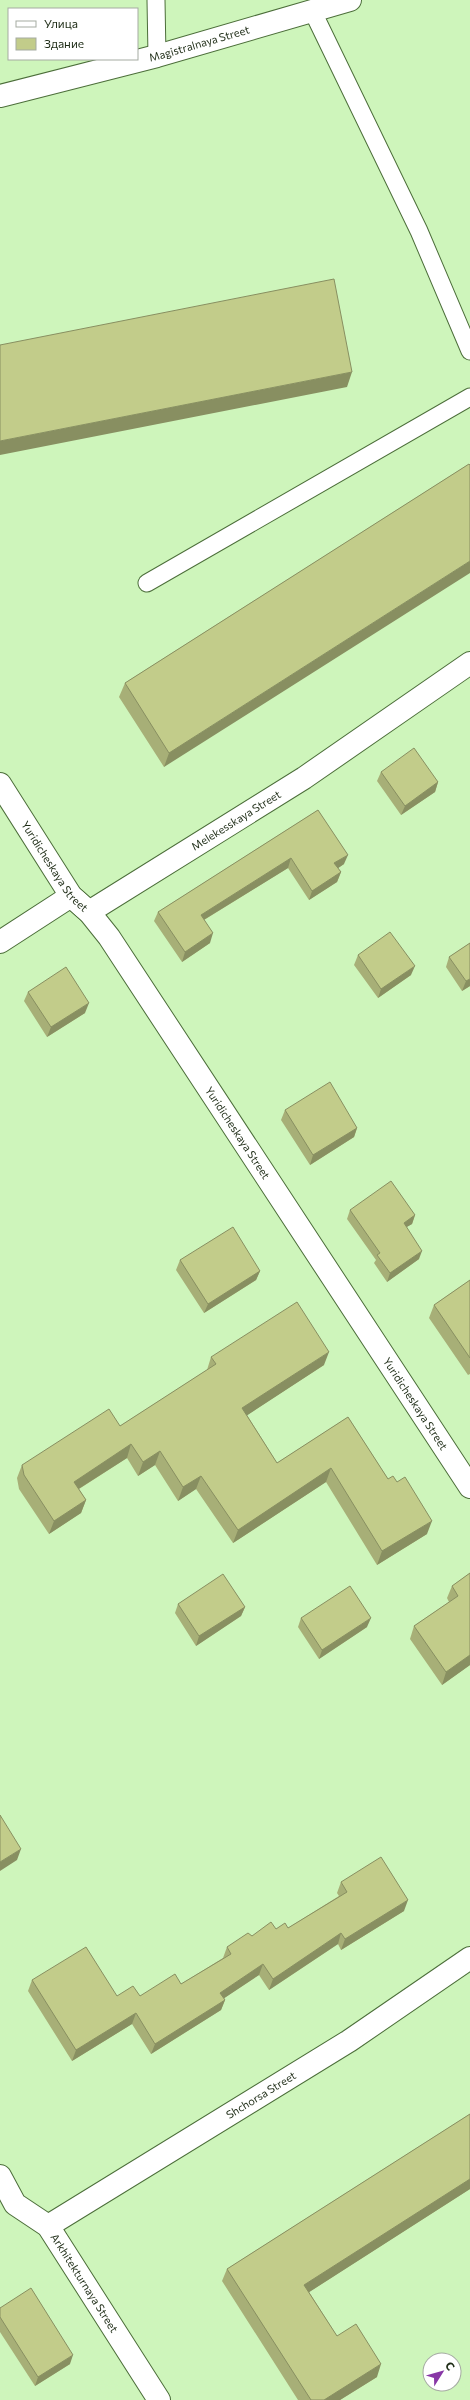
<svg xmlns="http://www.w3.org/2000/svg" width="470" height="2400" font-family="Commissioner,sans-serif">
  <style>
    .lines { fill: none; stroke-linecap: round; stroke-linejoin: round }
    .lane-casing { stroke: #4c6e3a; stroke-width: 19 }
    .street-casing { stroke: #4c6e3a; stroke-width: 24 }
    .lane { stroke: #fff; stroke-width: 17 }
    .street { stroke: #fff; stroke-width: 22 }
    .wall { fill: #a7af77 }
    .shaded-wall { fill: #888f61 }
    .building { fill: #c2cc8a; stroke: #888f61 }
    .labels { text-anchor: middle; stroke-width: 3; stroke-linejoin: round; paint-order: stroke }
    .street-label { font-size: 11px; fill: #1e2c16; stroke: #fff }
  </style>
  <rect width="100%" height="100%" fill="#cef5bb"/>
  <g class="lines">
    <g class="lane-casing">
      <path id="lane" d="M 156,0 L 157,56
        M 312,10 L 419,231 L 470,351
        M 147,583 L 470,397"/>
    </g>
    <g class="street-casing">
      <g id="street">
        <path id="s1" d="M 0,96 L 157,56 L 350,0"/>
        <path id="s2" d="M 0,784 L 71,896 L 89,912 L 109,937 L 470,1487"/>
        <path id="s3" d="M 0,942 L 71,896 L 89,912 L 304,778 L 470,663"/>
        <path id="s4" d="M 0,2176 L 15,2204 L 48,2226 L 159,2400"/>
        <path id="s5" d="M 48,2226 L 349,2041 L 470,1958"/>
      </g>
    </g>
    <use href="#lane" class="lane"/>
    <use href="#street" class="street"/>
  </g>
  <path class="wall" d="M 469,464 L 164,767 L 119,697 L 125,683 Z
    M 381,772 L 438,782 L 435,792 L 401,815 L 377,781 Z
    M 318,810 L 344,864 L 338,868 L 341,872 L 337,882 L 309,900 L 288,868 L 204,920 L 210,943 L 182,962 L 154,921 L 158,912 Z
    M 470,943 L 470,986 L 462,991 L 446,967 L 449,957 Z
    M 358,955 L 411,975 L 378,998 L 354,965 Z
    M 28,992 L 85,1013 L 47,1037 L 24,1001 Z
    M 285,1110 L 357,1128 L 354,1137 L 310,1165 L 281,1120 Z
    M 350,1210 L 415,1215 L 412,1224 L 406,1227 L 419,1259 L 387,1282 L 374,1263 L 376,1260 L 347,1219 Z
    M 180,1260 L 260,1271 L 256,1280 L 204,1313 L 176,1270 Z
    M 470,1280 L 470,1374 L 468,1375 L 429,1318 L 434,1305 Z
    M 211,1357 L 324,1365 L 247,1415 L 277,1463 L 348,1417 L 388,1479 L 427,1534 L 377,1565 L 326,1482 L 233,1543 L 196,1489 L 178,1501 L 155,1465 L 138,1476 L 127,1458 L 79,1489 L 86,1500 L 81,1513 L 49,1534 L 19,1489 L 17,1478 L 22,1465 L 120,1426 L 207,1370 Z
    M 470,1573 L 470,1665 L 442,1685 L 410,1639 L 414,1626 L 449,1602 L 447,1598 L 452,1586 Z
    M 178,1604 L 245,1607 L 241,1616 L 196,1646 L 175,1613 Z
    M 301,1618 L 367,1627 L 319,1659 L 298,1627 Z
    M 341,1882 L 404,1911 L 341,1950 L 338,1944 L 269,1990 L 259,1975 L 224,1998 L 225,2000 L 221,2010 L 151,2054 L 132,2024 L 72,2061 L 28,1991 L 32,1980 L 117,1996 L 140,1996 L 181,1984 L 223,1958 L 227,1947 L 252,1936 L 276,1929 L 288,1928 L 339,1896 L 337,1893 Z
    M 470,2114 L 470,2189 L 309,2292 L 337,2336 L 377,2377 L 340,2400 L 298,2400 L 222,2281 L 227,2269 Z
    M 0,2308 L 70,2364 L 35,2386 L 0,2332 Z"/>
  <path class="shaded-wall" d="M 352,372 L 347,387 L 0,455 L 0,441 Z
    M 470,561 L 470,573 L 164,767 L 169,753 Z
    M 438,782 L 435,792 L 401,815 L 405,806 Z
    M 348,855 L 344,864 L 331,873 L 334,863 Z
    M 291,858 L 288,868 L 197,924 L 201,915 Z
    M 341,872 L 337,882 L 309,900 L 312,891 Z
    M 213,933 L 210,943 L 182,962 L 185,952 Z
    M 415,966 L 411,975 L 378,998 L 381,989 Z
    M 470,979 L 470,986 L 462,991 L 466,981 Z
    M 89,1003 L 85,1013 L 47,1037 L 51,1027 Z
    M 357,1128 L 354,1137 L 310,1165 L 313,1155 Z
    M 415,1215 L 412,1224 L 400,1231 L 404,1223 Z
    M 422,1251 L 419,1259 L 387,1282 L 390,1273 Z
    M 260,1271 L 256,1280 L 204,1313 L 208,1304 Z
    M 329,1352 L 324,1365 L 237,1422 L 242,1408 Z
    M 131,1444 L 127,1458 L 69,1495 L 74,1482 Z
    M 160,1451 L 155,1465 L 138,1476 L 143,1462 Z
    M 331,1468 L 326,1482 L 233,1543 L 238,1530 Z
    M 201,1476 L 196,1489 L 178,1501 L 183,1487 Z
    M 86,1500 L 81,1513 L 49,1534 L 54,1521 Z
    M 432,1521 L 427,1534 L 377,1565 L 382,1551 Z
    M 245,1607 L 241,1616 L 196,1646 L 199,1636 Z
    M 371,1618 L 367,1627 L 319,1659 L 322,1650 Z
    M 470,1655 L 470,1665 L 442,1685 L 446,1672 Z
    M 21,1849 L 17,1860 L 0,1871 L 0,1862 Z
    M 408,1900 L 404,1911 L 341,1950 L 345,1939 Z
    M 341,1933 L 338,1944 L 269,1990 L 273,1979 Z
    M 263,1964 L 259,1975 L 217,2003 L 220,1993 Z
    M 225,2000 L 221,2010 L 151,2054 L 155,2044 Z
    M 136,2013 L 132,2024 L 72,2061 L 76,2050 Z
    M 470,2179 L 470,2189 L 300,2298 L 304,2285 Z
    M 73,2355 L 70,2364 L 35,2386 L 38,2377 Z
    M 381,2364 L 377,2377 L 340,2400 L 324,2400 Z"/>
  <path class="building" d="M 334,279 L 352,372 L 0,441 L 0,345 Z
    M 469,464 L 470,465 L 470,561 L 169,753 L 125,683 Z
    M 414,748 L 438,782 L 405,806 L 381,772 Z
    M 318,810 L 348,855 L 334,863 L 341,872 L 312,891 L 291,858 L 201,915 L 213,933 L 185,952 L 158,912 Z
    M 390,932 L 415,966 L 381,989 L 358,955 Z
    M 470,943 L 470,979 L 466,981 L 449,957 Z
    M 66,967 L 89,1003 L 51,1027 L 28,992 Z
    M 330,1082 L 357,1128 L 313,1155 L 285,1110 Z
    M 391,1181 L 415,1215 L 404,1223 L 422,1251 L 390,1273 L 377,1255 L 380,1253 L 350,1210 Z
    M 233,1227 L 260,1271 L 208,1304 L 180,1260 Z
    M 470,1280 L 470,1358 L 434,1305 Z
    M 297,1302 L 329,1352 L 242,1408 L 277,1463 L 348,1417 L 388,1479 L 393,1476 L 397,1482 L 405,1477 L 432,1521 L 382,1551 L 331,1468 L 238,1530 L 201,1476 L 183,1487 L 160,1451 L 143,1462 L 131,1444 L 74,1482 L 86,1500 L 54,1521 L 24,1475 L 22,1465 L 109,1409 L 120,1426 L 216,1364 L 211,1357 Z
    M 470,1573 L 470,1655 L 446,1672 L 414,1626 L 458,1596 L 452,1586 Z
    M 223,1574 L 245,1607 L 199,1636 L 178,1604 Z
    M 350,1586 L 371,1618 L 322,1650 L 301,1618 Z
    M 0,1815 L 21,1849 L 0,1862 Z
    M 381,1857 L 408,1900 L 345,1939 L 341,1933 L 273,1979 L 263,1964 L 220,1993 L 225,2000 L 155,2044 L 136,2013 L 76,2050 L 32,1980 L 86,1947 L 117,1996 L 133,1986 L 140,1996 L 175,1974 L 181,1984 L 231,1954 L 227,1947 L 248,1933 L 252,1936 L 271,1922 L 276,1929 L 285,1923 L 288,1928 L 347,1892 L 341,1882 Z
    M 470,2114 L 470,2179 L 304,2285 L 337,2336 L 356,2324 L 381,2364 L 324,2400 L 311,2400 L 227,2269 Z
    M 31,2288 L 73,2355 L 38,2377 L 0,2317 L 0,2308 Z"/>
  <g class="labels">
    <g class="street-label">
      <text dy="4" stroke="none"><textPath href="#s1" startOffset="206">Magistralnaya Street</textPath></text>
      <text dy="4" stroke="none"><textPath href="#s3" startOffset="282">Melekesskaya Street</textPath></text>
      <text dy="4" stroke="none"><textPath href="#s2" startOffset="99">Yuridicheskaya Street</textPath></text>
      <text dy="4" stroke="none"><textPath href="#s2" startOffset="423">Yuridicheskaya Street</textPath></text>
      <text dy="4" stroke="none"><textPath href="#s2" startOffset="747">Yuridicheskaya Street</textPath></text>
      <text dy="4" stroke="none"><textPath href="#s5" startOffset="250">Shchorsa Street</textPath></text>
      <text dy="4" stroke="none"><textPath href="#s4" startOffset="139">Arkhitekturnaya Street</textPath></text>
    </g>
  </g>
  <rect x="8" y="8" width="130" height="52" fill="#ffffff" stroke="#a5aba2"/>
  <rect x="16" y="21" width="20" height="6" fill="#ffffff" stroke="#a5aba2"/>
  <text x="44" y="28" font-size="12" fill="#1e2c16">Улица</text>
  <rect x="16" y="38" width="20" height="12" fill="#c2cc8a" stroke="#a5aba2"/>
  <text x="44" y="48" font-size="12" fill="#1e2c16">Здание</text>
  <g transform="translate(442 2372) rotate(53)"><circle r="19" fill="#ffffff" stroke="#a5aba2"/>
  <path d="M0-3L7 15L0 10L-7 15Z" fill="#8837a6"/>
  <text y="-6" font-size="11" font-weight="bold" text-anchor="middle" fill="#1e2c16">С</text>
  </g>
</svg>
